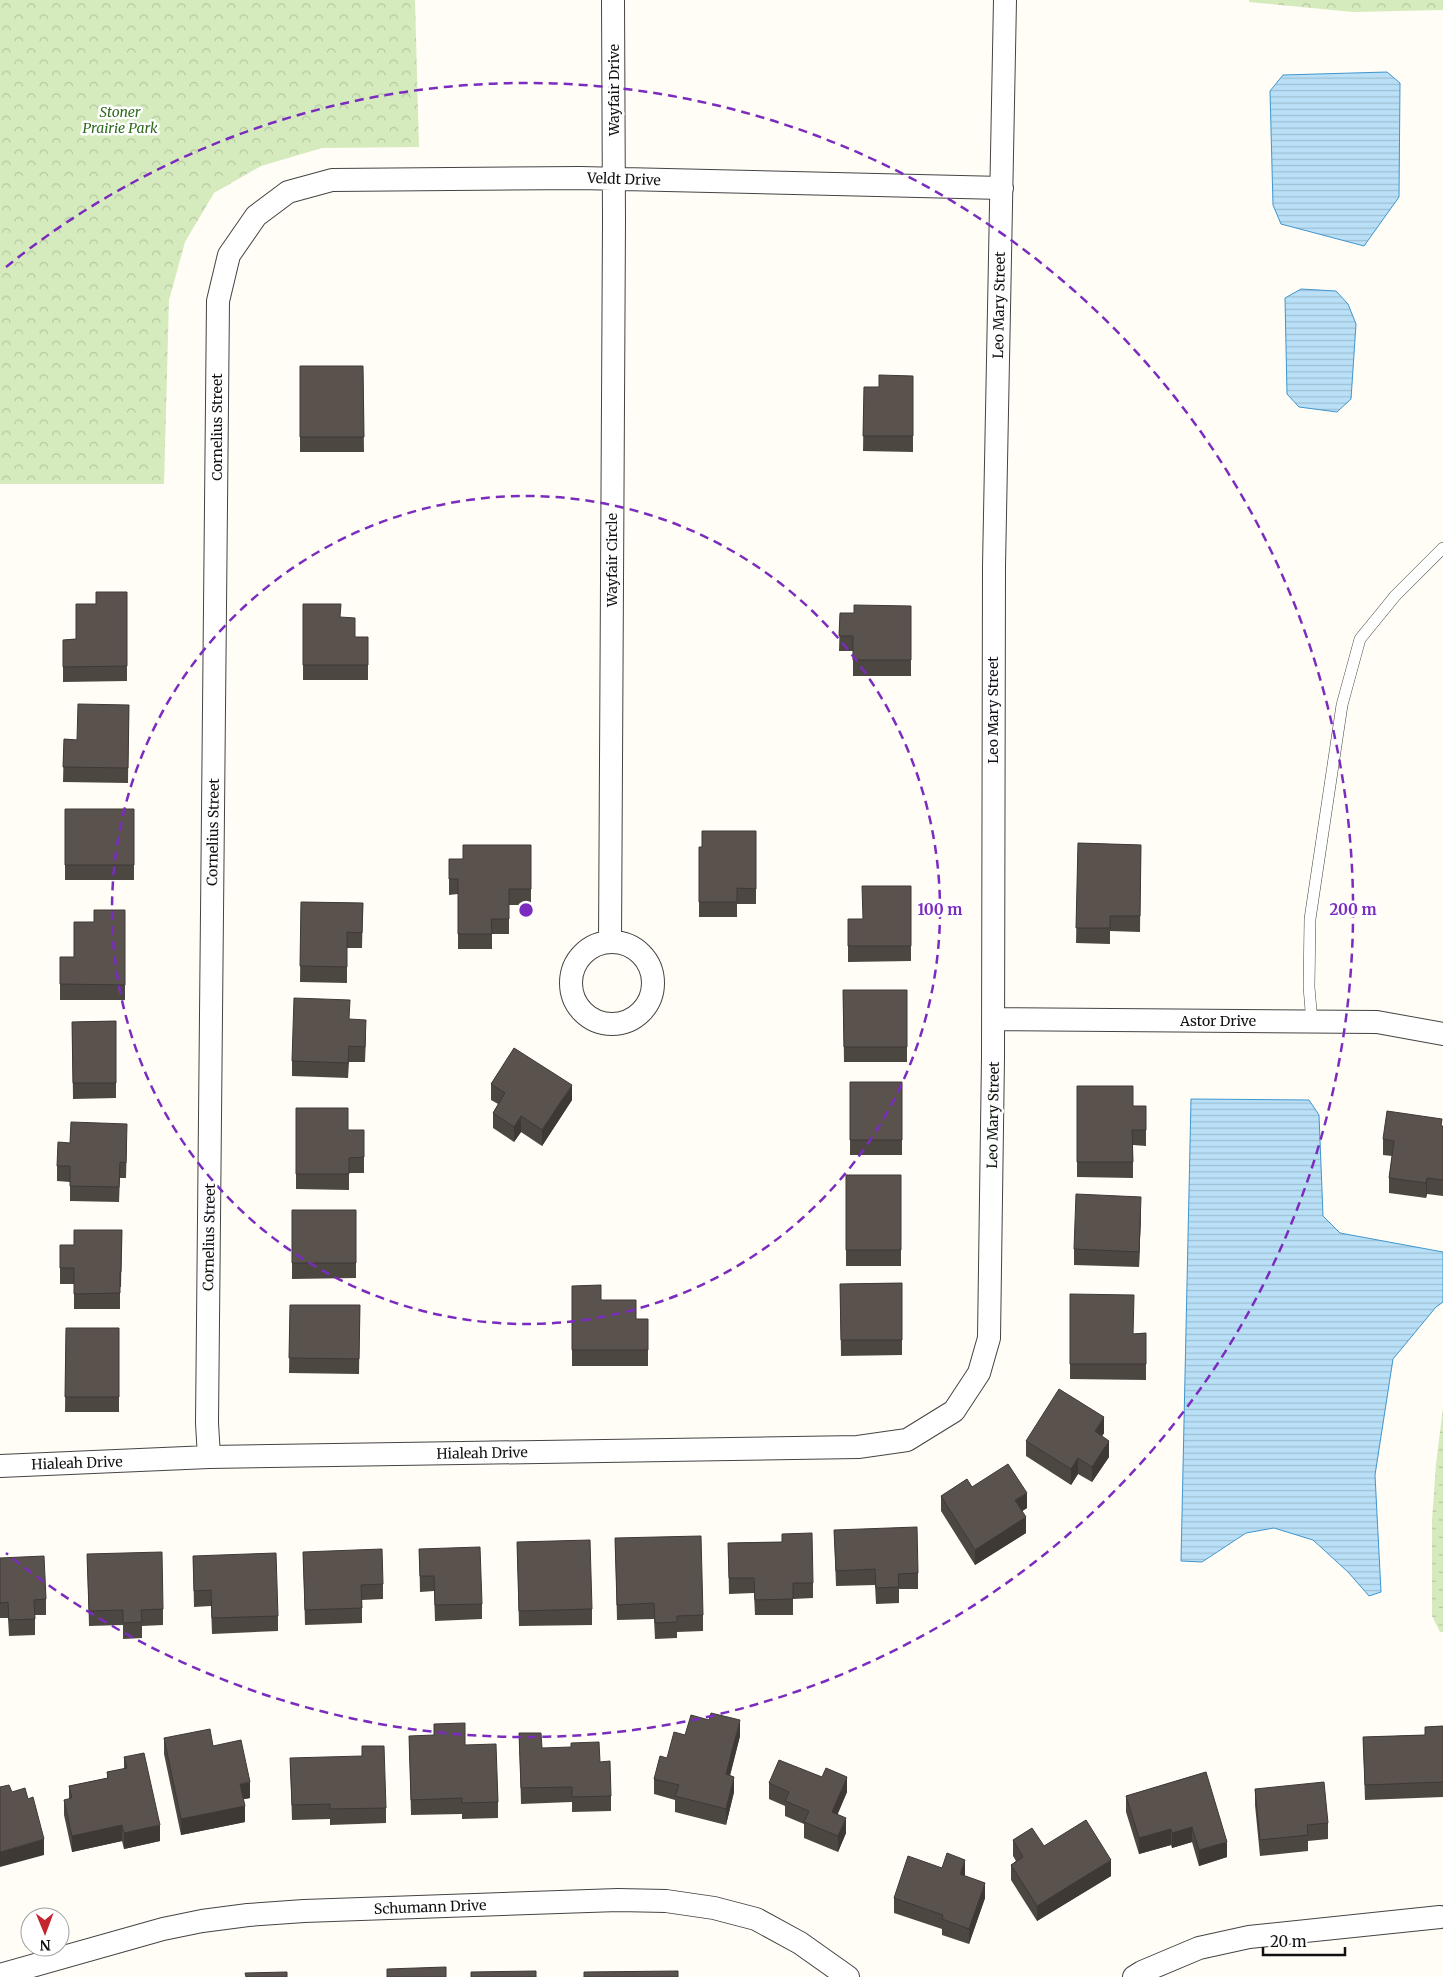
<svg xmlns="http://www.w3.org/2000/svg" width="1443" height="1977" font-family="Merriweather,serif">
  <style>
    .wetland { fill: url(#wetland-marsh) }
    .park { fill: url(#park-crowns) }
    .water { fill: url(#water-rules); stroke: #3f96cf }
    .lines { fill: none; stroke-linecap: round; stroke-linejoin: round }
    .lane-casing { stroke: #444; stroke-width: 12 }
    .street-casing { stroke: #444; stroke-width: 24 }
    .lane { stroke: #fff; stroke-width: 11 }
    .street { stroke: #fff; stroke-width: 22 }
    .wall { fill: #4d4742 }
    .shaded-wall { fill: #3f3936 }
    .building { fill: #5a524d; stroke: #3f3936 }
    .ring { fill: none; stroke: #7b2cbf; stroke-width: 2.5; stroke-dasharray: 9 6 }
    .labels { text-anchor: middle; stroke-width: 5; stroke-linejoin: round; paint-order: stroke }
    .street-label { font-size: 14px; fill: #111; stroke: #fff }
    .park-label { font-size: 14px; font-style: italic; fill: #2f6b1f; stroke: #fff }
    .centre { fill: #7b2cbf; stroke: #fff; stroke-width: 2.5 }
    .ring-label { font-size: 15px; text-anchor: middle; font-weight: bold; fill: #7b2cbf; stroke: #fff; stroke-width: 5; stroke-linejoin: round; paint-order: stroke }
  </style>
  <defs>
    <pattern id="wetland-marsh" width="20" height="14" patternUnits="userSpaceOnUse" patternTransform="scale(1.25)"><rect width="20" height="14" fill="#d5ebbd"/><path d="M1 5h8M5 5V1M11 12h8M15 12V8" fill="none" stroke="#b6c8a1"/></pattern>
    <pattern id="park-crowns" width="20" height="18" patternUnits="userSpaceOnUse" patternTransform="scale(1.25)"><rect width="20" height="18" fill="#d5ebbd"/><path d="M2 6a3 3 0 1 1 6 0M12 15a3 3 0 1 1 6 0" fill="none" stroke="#b6c8a1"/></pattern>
    <pattern id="water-rules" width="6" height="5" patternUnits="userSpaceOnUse" patternTransform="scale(1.25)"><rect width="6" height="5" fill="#b9e0f7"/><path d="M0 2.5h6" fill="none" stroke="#9ebfd3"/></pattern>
  </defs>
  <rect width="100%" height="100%" fill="#fffdf5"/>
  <path class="wetland" d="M 1443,1408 L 1443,1632 L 1440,1632 L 1432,1616 L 1432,1520 L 1436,1464 Z"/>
  <path class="park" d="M 0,0 L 415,0 L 419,147 L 322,148 L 261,166 L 214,193 L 185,242 L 169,300 L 164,484 L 0,484 Z
    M 1249,0 L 1443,0 L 1443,10 L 1353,12 L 1249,2 Z"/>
  <path class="water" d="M 1387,72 L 1400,83 L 1399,197 L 1364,246 L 1281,224 L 1273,205 L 1270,91 L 1283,75 Z
    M 1301,289 L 1336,291 L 1348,304 L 1356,324 L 1351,399 L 1337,412 L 1299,407 L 1287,394 L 1285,298 Z
    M 1191,1099 L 1309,1100 L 1319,1115 L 1323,1216 L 1340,1233 L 1443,1252 L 1443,1302 L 1436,1307 L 1393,1359 L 1375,1475 L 1381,1592 L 1369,1596 L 1348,1572 L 1313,1540 L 1274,1528 L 1246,1533 L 1202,1562 L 1181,1561 Z"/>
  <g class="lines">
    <g class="lane-casing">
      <path id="lane" d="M 1312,1022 L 1309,987 L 1310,919 L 1342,705 L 1360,639 L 1395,596 L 1443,548"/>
    </g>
    <g class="street-casing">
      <path id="street" d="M571 983a41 41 0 1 1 82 0a41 41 0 1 1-82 0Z
        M 610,942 L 614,221 L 613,0
        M 993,1019 L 1377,1022 L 1443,1034
        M 209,1457 L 207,1423 L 218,301 L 229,255 L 256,216 L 288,192 L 332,180 L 580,178 L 1002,188
        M 0,1466 L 209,1457 L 858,1447 L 907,1440 L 954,1411 L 979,1373 L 989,1338 L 993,1057 L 994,566 L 1005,0
        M 0,1975 L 163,1929 L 202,1921 L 248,1915 L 304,1911 L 618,1900 L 666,1901 L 714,1908 L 756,1919 L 800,1943 L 848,1977
        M 1134,1977 L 1142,1972 L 1199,1948 L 1249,1937 L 1440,1917"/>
    </g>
    <use href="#lane" class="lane"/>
    <use href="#street" class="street"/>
  </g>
  <path class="wall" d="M 300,366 L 363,366 L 364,452 L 300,452 Z
    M 913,376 L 913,452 L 863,451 L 864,387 L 879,387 Z
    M 127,592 L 127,681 L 63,682 L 63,640 L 76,639 L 96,604 Z
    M 303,604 L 340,617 L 355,637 L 368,637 L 368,680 L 303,680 Z
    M 911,606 L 911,676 L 853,676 L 853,651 L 839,651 L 840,613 L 854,613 Z
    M 129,705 L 128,783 L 63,782 L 64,739 L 77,740 Z
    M 65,809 L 134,809 L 134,880 L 65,880 Z
    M 756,831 L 756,904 L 737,904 L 737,917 L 699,917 L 699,847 L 702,847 Z
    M 1078,843 L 1141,845 L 1140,932 L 1110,931 L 1110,944 L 1076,943 Z
    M 531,845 L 531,905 L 509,905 L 509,934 L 492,934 L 492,949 L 458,949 L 458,894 L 449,895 L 449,859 L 463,859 Z
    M 911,886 L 911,961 L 848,962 L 848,919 L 863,919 Z
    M 301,902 L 363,903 L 362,948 L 347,948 L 347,983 L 300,982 Z
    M 125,910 L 125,1000 L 60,1000 L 60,957 L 74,957 L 94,922 Z
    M 843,990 L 907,990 L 907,1062 L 844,1062 Z
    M 350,1019 L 366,1035 L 365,1062 L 349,1062 L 348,1078 L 292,1076 L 292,1061 Z
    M 116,1021 L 116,1098 L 73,1099 L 72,1022 Z
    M 850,1082 L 902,1082 L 902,1155 L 850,1155 Z
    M 491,1084 L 572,1100 L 542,1146 L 521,1132 L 514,1142 L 493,1128 L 493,1113 L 498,1104 L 491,1100 Z
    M 1077,1086 L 1133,1106 L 1146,1106 L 1146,1146 L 1133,1145 L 1133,1178 L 1077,1177 Z
    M 296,1108 L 348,1130 L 364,1130 L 364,1173 L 349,1173 L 349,1190 L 296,1189 Z
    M 1442,1126 L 1443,1126 L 1443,1196 L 1427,1194 L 1426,1198 L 1389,1193 L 1389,1178 L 1392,1156 L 1383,1155 L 1383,1139 Z
    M 127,1139 L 126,1178 L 120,1178 L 119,1202 L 70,1201 L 70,1182 L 57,1181 L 57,1166 L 70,1143 Z
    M 846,1175 L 901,1175 L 901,1266 L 846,1266 Z
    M 292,1210 L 356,1210 L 356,1278 L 292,1279 Z
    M 1141,1212 L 1139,1267 L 1074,1265 L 1074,1249 Z
    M 122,1230 L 121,1287 L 120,1287 L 120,1309 L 74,1309 L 74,1284 L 60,1284 L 60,1245 L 74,1245 Z
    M 902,1283 L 902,1355 L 841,1356 L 840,1284 Z
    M 572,1286 L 636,1319 L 648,1319 L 648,1366 L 572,1366 Z
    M 1070,1294 L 1133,1334 L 1146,1333 L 1146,1380 L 1070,1379 Z
    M 290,1305 L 360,1305 L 359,1374 L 289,1373 Z
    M 66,1328 L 119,1328 L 119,1412 L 65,1412 Z
    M 1104,1433 L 1102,1436 L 1109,1457 L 1092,1482 L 1078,1474 L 1071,1485 L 1026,1456 L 1026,1441 Z
    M 972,1487 L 1027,1508 L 1022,1511 L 1026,1533 L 975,1565 L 941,1511 L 941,1496 Z
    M 834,1530 L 918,1573 L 918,1589 L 899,1589 L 899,1603 L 876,1604 L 875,1585 L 836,1586 Z
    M 782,1534 L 813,1583 L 813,1598 L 793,1599 L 793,1615 L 755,1615 L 754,1593 L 729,1594 L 728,1543 L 782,1542 Z
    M 615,1538 L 703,1615 L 703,1631 L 677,1632 L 677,1638 L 655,1639 L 654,1619 L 617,1620 Z
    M 517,1542 L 592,1609 L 592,1625 L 519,1626 Z
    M 419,1549 L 482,1604 L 482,1619 L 435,1621 L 434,1591 L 420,1592 Z
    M 303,1552 L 383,1584 L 383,1599 L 362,1600 L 362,1623 L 305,1625 Z
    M 87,1554 L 163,1609 L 163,1625 L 142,1626 L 142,1638 L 123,1639 L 123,1625 L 89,1626 Z
    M 193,1556 L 278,1616 L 278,1631 L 212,1634 L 211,1606 L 194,1607 Z
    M 0,1558 L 46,1599 L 46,1615 L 35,1615 L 35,1635 L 9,1636 L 8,1618 L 0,1618 Z
    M 1443,1726 L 1443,1797 L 1365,1800 L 1363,1737 L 1425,1735 L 1425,1727 Z
    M 519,1733 L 542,1748 L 600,1762 L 611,1796 L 611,1811 L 572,1812 L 572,1802 L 521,1804 Z
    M 685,1735 L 740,1736 L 730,1776 L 734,1792 L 726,1825 L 675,1812 L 675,1800 L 654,1794 L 654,1779 Z
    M 409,1736 L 465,1745 L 498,1802 L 498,1818 L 462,1819 L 462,1814 L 411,1815 Z
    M 164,1738 L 213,1746 L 250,1798 L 243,1799 L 245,1822 L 181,1835 L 164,1754 Z
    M 124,1757 L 160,1841 L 124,1849 L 122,1841 L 72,1852 L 64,1815 L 64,1800 L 69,1799 L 69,1786 L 107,1778 L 107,1772 L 124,1769 Z
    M 290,1758 L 386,1808 L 386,1823 L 330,1825 L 330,1819 L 292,1820 Z
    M 1206,1772 L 1227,1857 L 1199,1866 L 1192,1842 L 1172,1848 L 1171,1845 L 1139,1854 L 1126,1812 L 1126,1796 Z
    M 769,1783 L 847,1792 L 837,1814 L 846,1833 L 838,1852 L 804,1838 L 804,1824 L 785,1816 L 785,1806 L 769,1799 Z
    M 1255,1789 L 1328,1823 L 1328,1839 L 1308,1841 L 1308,1851 L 1260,1856 L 1255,1805 Z
    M 1013,1840 L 1044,1846 L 1111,1876 L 1037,1921 L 1011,1880 L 1011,1865 L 1016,1861 L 1013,1856 Z
    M 965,1876 L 985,1898 L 969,1944 L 942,1935 L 942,1929 L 894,1913 L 894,1898 Z"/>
  <path class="shaded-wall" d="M 572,1085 L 572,1100 L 542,1146 L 542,1130 Z
    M 521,1116 L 521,1132 L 514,1142 L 514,1127 Z
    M 1427,1178 L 1427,1194 L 1426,1198 L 1426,1183 Z
    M 1141,1197 L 1141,1212 L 1139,1267 L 1139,1252 Z
    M 1104,1417 L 1104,1433 L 1095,1447 L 1095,1431 Z
    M 1109,1441 L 1109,1457 L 1092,1482 L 1092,1467 Z
    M 1078,1458 L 1078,1474 L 1071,1485 L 1071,1469 Z
    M 1027,1493 L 1027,1508 L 1015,1516 L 1015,1500 Z
    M 1026,1517 L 1026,1533 L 975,1565 L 975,1550 Z
    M 740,1720 L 740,1736 L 726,1790 L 726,1774 Z
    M 734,1777 L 734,1792 L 726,1825 L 726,1809 Z
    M 847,1777 L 847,1792 L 832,1828 L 832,1812 Z
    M 250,1782 L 250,1798 L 240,1800 L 240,1784 Z
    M 245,1806 L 245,1822 L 181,1835 L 181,1819 Z
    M 846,1818 L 846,1833 L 838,1852 L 838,1836 Z
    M 122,1825 L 122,1841 L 72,1852 L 72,1836 Z
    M 160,1825 L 160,1841 L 124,1849 L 124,1833 Z
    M 1192,1827 L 1192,1842 L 1172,1848 L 1172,1833 Z
    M 1171,1829 L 1171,1845 L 1139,1854 L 1139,1838 Z
    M 44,1839 L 44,1855 L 0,1867 L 0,1852 Z
    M 1227,1842 L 1227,1857 L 1199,1866 L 1199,1850 Z
    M 965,1860 L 965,1875 L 960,1890 L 960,1874 Z
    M 1111,1860 L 1111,1876 L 1037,1921 L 1037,1906 Z
    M 985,1883 L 985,1898 L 969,1944 L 969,1929 Z"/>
  <path class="building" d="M 300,366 L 363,366 L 364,437 L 300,437 Z
    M 879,375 L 913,376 L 913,436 L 863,436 L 864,387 L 879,387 Z
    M 96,592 L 127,592 L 127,666 L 63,667 L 63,640 L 76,639 L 76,604 L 96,604 Z
    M 303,604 L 341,604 L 340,617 L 355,618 L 355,637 L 368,637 L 368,665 L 303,665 Z
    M 854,605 L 911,606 L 911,660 L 853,660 L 853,636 L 839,636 L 840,613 L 854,613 Z
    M 78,704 L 129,705 L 128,768 L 63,767 L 64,739 L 77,740 Z
    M 65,809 L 134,809 L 134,865 L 65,865 Z
    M 702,831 L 756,831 L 756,889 L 737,888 L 737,902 L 699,902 L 699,847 L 702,847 Z
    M 1078,843 L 1141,845 L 1140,916 L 1110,916 L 1110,928 L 1076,928 Z
    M 463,845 L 531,845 L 531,889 L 509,889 L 509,919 L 491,919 L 492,934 L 458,934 L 458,879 L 449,879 L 449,859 L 463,859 Z
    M 862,886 L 911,886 L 911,946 L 848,946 L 848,919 L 863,919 Z
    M 301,902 L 363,903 L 362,933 L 347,932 L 347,967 L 300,966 Z
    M 94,910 L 125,910 L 125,985 L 60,984 L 60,957 L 74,957 L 74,922 L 94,922 Z
    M 843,990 L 907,990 L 907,1047 L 844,1047 Z
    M 294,998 L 350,1000 L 349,1019 L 366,1020 L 365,1047 L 349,1046 L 348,1063 L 292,1061 Z
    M 116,1021 L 116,1083 L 73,1083 L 72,1022 Z
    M 514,1048 L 572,1085 L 542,1130 L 521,1116 L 514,1127 L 493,1113 L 505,1093 L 491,1084 Z
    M 850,1082 L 902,1082 L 902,1140 L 850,1140 Z
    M 1077,1086 L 1133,1086 L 1133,1106 L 1146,1106 L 1146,1130 L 1132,1130 L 1133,1162 L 1077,1162 Z
    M 296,1108 L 348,1108 L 348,1130 L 364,1130 L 364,1157 L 349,1158 L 349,1174 L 296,1174 Z
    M 1387,1111 L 1442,1119 L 1441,1126 L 1443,1126 L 1443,1180 L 1427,1178 L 1426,1183 L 1389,1178 L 1394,1141 L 1383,1139 Z
    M 71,1122 L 127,1124 L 126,1163 L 120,1162 L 119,1187 L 70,1186 L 70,1166 L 57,1166 L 58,1142 L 70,1143 Z
    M 846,1175 L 901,1175 L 901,1250 L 846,1250 Z
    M 1076,1194 L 1141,1197 L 1139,1252 L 1074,1249 Z
    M 292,1210 L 356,1210 L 356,1263 L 292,1263 Z
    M 74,1230 L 122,1230 L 121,1272 L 120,1272 L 120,1293 L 74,1294 L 74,1268 L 60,1268 L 60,1245 L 74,1245 Z
    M 902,1283 L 902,1340 L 841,1340 L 840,1284 Z
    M 601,1285 L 601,1300 L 636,1300 L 636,1319 L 648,1319 L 648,1350 L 572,1350 L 572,1286 Z
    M 1070,1294 L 1134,1295 L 1133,1334 L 1146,1333 L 1146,1364 L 1070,1364 Z
    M 290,1305 L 360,1305 L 359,1359 L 289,1358 Z
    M 66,1328 L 119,1328 L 119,1397 L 65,1397 Z
    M 1059,1389 L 1104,1417 L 1095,1431 L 1109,1441 L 1092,1467 L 1078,1458 L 1071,1469 L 1026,1441 Z
    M 1008,1464 L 1027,1493 L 1015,1500 L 1026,1517 L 975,1550 L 941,1496 L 967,1479 L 972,1487 Z
    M 917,1527 L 918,1573 L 898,1574 L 899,1587 L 876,1588 L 875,1569 L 836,1571 L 834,1530 Z
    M 812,1533 L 813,1583 L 793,1583 L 793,1599 L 755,1600 L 754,1578 L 729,1578 L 728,1543 L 782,1542 L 782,1534 Z
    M 701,1536 L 703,1615 L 677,1616 L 677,1622 L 655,1623 L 654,1603 L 617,1605 L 615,1538 Z
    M 590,1540 L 592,1609 L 519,1611 L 517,1542 Z
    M 480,1547 L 482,1604 L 435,1605 L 434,1576 L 420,1576 L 419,1549 Z
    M 382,1549 L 383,1584 L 361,1585 L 362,1608 L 305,1610 L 303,1552 Z
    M 162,1552 L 163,1609 L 141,1610 L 142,1622 L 123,1623 L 123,1610 L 89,1611 L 87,1554 Z
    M 276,1553 L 278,1616 L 212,1618 L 211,1590 L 194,1591 L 193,1556 Z
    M 44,1556 L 46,1599 L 34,1600 L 35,1619 L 9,1620 L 8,1602 L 0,1603 L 0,1558 Z
    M 711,1713 L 740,1720 L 726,1774 L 734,1777 L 726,1809 L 675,1796 L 679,1785 L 654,1779 L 660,1756 L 667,1758 L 674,1732 L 685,1735 L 691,1715 L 709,1720 Z
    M 465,1723 L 465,1745 L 496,1744 L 498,1802 L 462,1803 L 462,1798 L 411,1800 L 409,1736 L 434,1735 L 434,1724 Z
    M 1443,1726 L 1443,1782 L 1365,1785 L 1363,1737 L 1425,1735 L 1425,1727 Z
    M 210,1729 L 213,1746 L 241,1740 L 250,1782 L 240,1784 L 245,1806 L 181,1819 L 164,1738 Z
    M 519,1733 L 541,1733 L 542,1748 L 571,1747 L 571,1743 L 599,1742 L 600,1762 L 610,1761 L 611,1796 L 572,1797 L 572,1787 L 521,1788 Z
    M 362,1746 L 384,1746 L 386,1808 L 330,1809 L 330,1804 L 292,1805 L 290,1758 L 362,1756 Z
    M 144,1753 L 160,1825 L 124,1833 L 122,1825 L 72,1836 L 64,1800 L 72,1798 L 69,1786 L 108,1778 L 107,1772 L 127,1768 L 124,1757 Z
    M 779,1760 L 822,1777 L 826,1768 L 847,1777 L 832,1812 L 846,1818 L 838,1836 L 804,1822 L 809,1811 L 785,1801 L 789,1792 L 769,1783 Z
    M 1206,1772 L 1227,1842 L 1199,1850 L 1192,1827 L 1172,1833 L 1171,1829 L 1139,1838 L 1126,1796 Z
    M 1324,1782 L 1328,1823 L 1307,1825 L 1308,1835 L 1260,1840 L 1255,1789 Z
    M 9,1785 L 12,1792 L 25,1788 L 28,1799 L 33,1797 L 44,1839 L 0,1852 L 0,1787 Z
    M 1086,1820 L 1111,1860 L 1037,1906 L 1011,1865 L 1023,1857 L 1013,1840 L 1032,1828 L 1044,1846 Z
    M 947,1853 L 965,1860 L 960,1874 L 985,1883 L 969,1929 L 942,1919 L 943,1915 L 894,1898 L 908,1856 L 942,1868 Z
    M 446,1967 L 446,1977 L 387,1977 L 387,1969 Z
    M 536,1971 L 536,1977 L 471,1977 L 471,1972 Z
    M 678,1971 L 678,1977 L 584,1977 L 584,1972 Z
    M 287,1972 L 287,1977 L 246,1977 L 245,1973 Z"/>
  <g class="ring">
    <circle cx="526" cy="910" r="414"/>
    <path d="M6 267A827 827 0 1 1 6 1553"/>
  </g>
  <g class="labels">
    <g class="street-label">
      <text transform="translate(614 90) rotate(-90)" y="5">Wayfair Drive</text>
      <text transform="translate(624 179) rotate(2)" y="5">Veldt Drive</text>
      <text transform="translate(999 305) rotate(-89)" y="5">Leo Mary Street</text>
      <text transform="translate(217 427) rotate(-90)" y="5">Cornelius Street</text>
      <text transform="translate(612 560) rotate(-90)" y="5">Wayfair Circle</text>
      <text transform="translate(993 710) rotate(-90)" y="5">Leo Mary Street</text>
      <text transform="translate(213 832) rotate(-89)" y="5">Cornelius Street</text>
      <text x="1218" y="1026">Astor Drive</text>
      <text transform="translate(993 1115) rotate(-89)" y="5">Leo Mary Street</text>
      <text transform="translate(209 1237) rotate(-89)" y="5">Cornelius Street</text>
      <text transform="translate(482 1453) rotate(-1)" y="5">Hialeah Drive</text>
      <text transform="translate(77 1463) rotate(-2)" y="5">Hialeah Drive</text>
      <text transform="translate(430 1907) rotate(-2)" y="5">Schumann Drive</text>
    </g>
    <g class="park-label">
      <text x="120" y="117">Stoner<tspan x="120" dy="16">Prairie Park</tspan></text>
    </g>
  </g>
  <circle cx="526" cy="910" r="8" class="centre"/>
  <g class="ring-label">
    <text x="940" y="915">100 m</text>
    <text x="1353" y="915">200 m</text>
  </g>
  <g transform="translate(45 1932) rotate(179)"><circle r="24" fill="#ffffff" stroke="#a0a0a0"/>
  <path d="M0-4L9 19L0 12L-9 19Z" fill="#c4262e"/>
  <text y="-8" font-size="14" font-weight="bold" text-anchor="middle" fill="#111111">N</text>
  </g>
  <path d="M1263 1947v8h82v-8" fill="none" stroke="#111111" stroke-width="2.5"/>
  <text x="1270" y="1947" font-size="15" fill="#111111" stroke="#ffffff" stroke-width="4" paint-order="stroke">20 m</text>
</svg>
